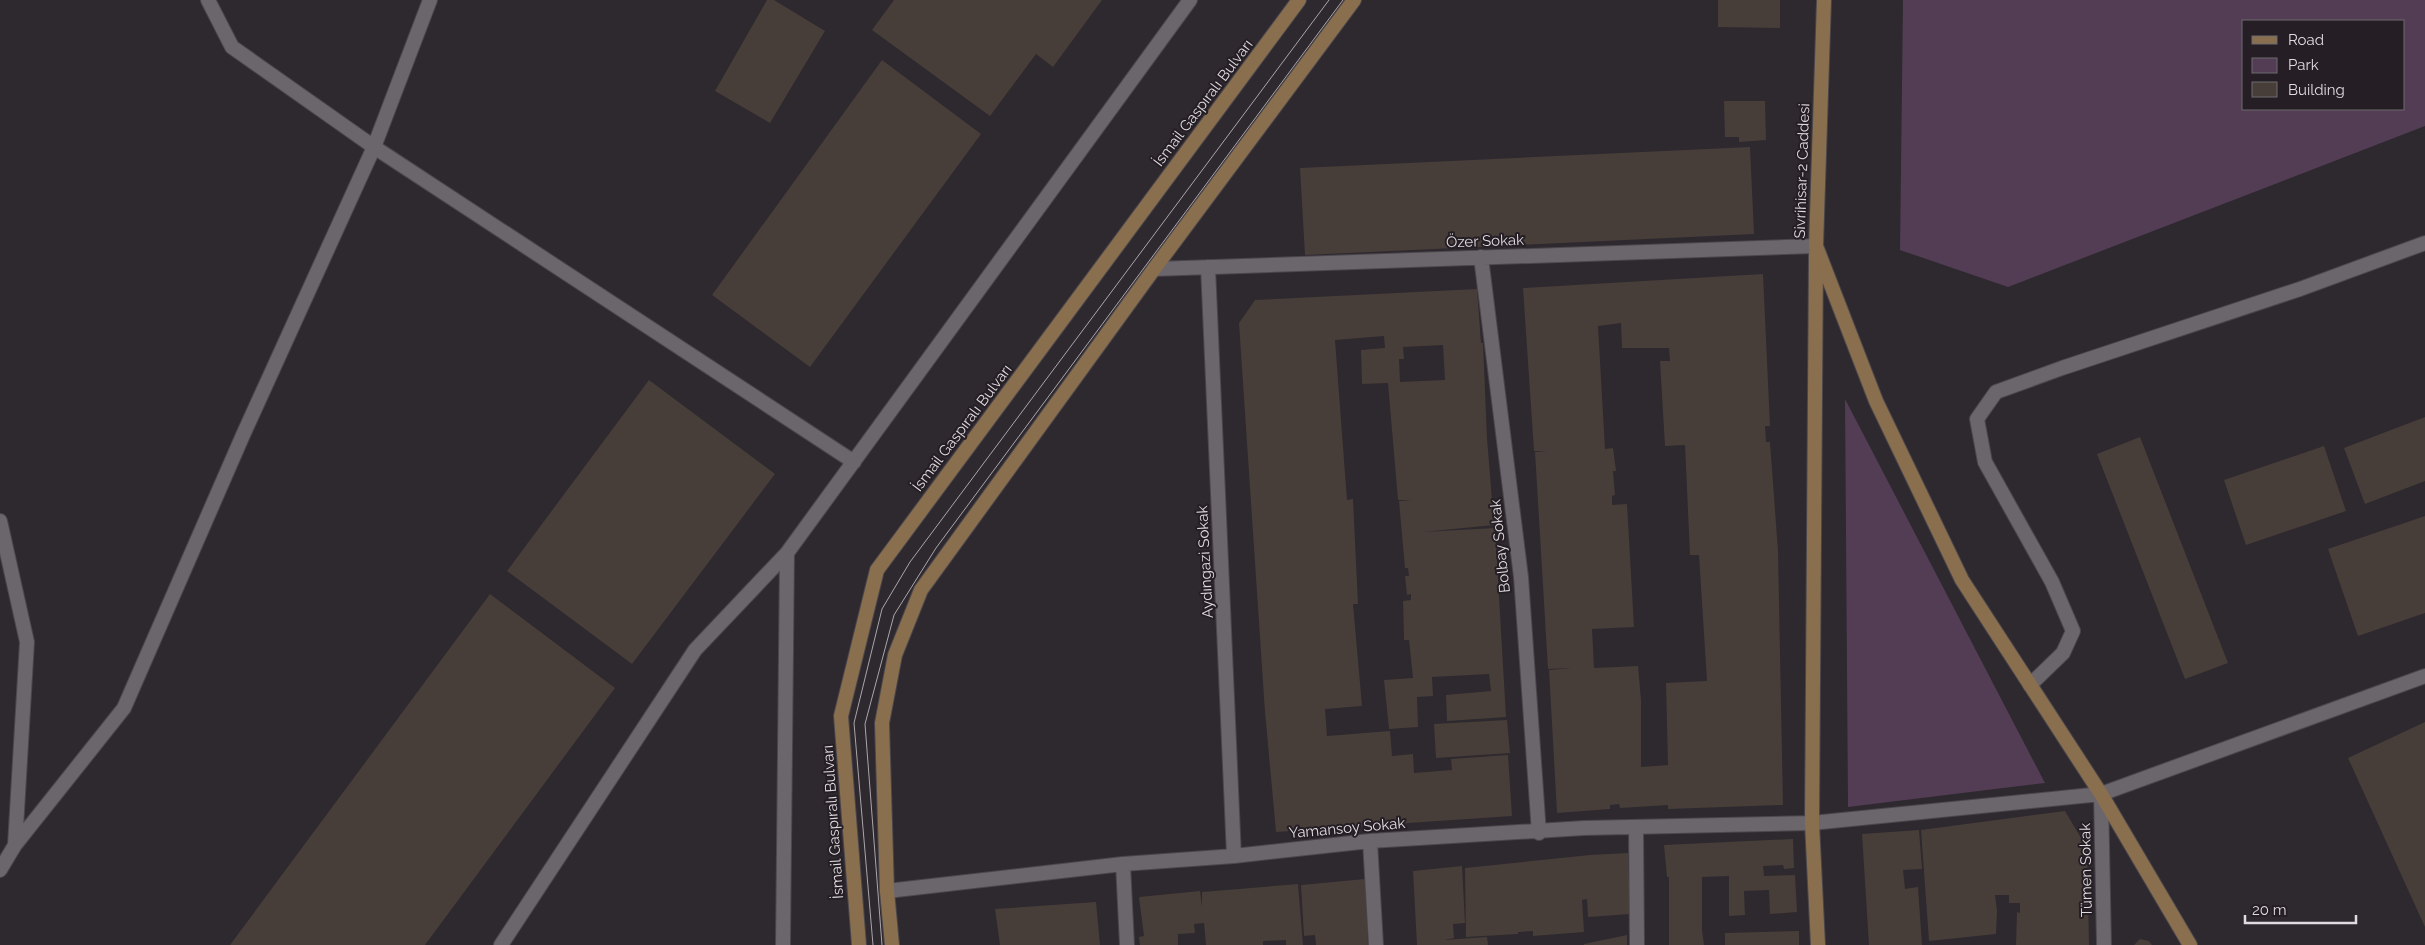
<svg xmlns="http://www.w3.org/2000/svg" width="2425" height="945" font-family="Raleway,sans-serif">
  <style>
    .green { fill: #523d55; fill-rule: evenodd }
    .building { fill: #473e39; fill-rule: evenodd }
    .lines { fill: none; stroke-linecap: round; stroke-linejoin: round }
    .service-casing { stroke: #4a464b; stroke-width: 16 }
    .minor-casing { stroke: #4a464b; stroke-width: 16 }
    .secondary-casing { stroke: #4a464b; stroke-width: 16 }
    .service { stroke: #6b656c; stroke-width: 14 }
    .minor { stroke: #6b656c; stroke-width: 14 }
    .secondary { stroke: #8a6f4e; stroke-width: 14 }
    .tram { stroke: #aaa6ab; stroke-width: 1 }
    .labels { text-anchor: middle; stroke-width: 4; stroke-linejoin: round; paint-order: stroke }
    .street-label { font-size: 15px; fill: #dfdbdf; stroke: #251f25 }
  </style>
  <rect width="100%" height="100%" fill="#2e282f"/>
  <path class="green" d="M 1903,0 L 2425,0 L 2425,126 L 2008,287 L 1900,250 ZM 2404,21 L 2404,109 L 2244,109 L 2244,21 Z
    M 1845,399 L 2045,783 L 1848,807 Z"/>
  <path class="building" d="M 767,0 L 774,0 L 825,31 L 770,123 L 715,91 Z
    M 894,0 L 1102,0 L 1053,67 L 1036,54 L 990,116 L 872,30 Z
    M 1718,0 L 1780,0 L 1780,28 L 1718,27 Z
    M 882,60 L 981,134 L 810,367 L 712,295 Z
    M 1724,101 L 1765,101 L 1766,140 L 1739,142 L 1739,137 L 1725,137 Z
    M 1750,147 L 1754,234 L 1305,255 L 1300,168 Z
    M 1763,274 L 1770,426 L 1765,426 L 1766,442 L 1770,442 L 1778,551 L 1783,805 L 1668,809 L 1668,805 L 1620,808 L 1619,804 L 1610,805 L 1610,809 L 1557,813 L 1549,670 L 1571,668 L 1548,669 L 1535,452 L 1547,451 L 1534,451 L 1523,288 ZM 1621,323 L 1622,348 L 1669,348 L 1670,361 L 1660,361 L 1665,446 L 1685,445 L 1690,555 L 1699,555 L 1707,681 L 1666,683 L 1668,765 L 1641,767 L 1641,700 L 1638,666 L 1594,668 L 1592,629 L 1634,627 L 1627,504 L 1612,505 L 1612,496 L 1615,495 L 1613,471 L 1616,471 L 1613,448 L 1605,449 L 1598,326 Z
    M 1477,289 L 1481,343 L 1483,343 L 1487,438 L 1494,525 L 1423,532 L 1495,528 L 1506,717 L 1447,721 L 1446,695 L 1491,691 L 1489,674 L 1432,677 L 1433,696 L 1417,697 L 1418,727 L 1389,729 L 1384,680 L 1413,678 L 1409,640 L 1404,640 L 1403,601 L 1411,600 L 1411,594 L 1407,595 L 1405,576 L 1409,576 L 1408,568 L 1405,568 L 1399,501 L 1412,500 L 1398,500 L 1388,383 L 1362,384 L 1361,350 L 1385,348 L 1384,336 L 1335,340 L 1347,500 L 1353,499 L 1358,604 L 1353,604 L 1362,706 L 1325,709 L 1327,736 L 1390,731 L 1392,756 L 1413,754 L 1414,773 L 1452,770 L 1451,759 L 1508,755 L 1512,816 L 1276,832 L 1265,712 L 1239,323 L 1255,300 ZM 1443,345 L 1445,380 L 1400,382 L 1399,359 L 1404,359 L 1403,347 Z
    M 649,380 L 775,474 L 632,664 L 507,571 Z
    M 2425,417 L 2425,481 L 2365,504 L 2344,448 Z
    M 2140,437 L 2228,663 L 2185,679 L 2097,454 Z
    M 2324,446 L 2346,511 L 2246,545 L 2224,480 Z
    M 2425,516 L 2425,613 L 2358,636 L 2328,549 Z
    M 490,594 L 615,688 L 425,945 L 230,945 Z
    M 1507,720 L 1510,753 L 1436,758 L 1434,724 Z
    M 2425,722 L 2425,927 L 2348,758 Z
    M 2065,811 L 2087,848 L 2089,945 L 2016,945 L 2017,912 L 2020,913 L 2020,903 L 2009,903 L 2009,895 L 1995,895 L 1997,911 L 1996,934 L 1929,941 L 1921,830 Z
    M 1919,830 L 1922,869 L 1903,870 L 1905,889 L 1918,887 L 1922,945 L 1869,945 L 1862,834 Z
    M 1793,839 L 1794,868 L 1784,869 L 1783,865 L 1763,866 L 1764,876 L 1795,875 L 1797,912 L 1770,914 L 1769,890 L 1744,891 L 1745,915 L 1729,916 L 1729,876 L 1702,877 L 1702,930 L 1704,945 L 1669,945 L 1669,877 L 1667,877 L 1664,845 Z
    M 1628,853 L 1630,914 L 1588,917 L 1587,899 L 1582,900 L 1584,932 L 1533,936 L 1533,931 L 1518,932 L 1518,934 L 1466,937 L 1465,868 L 1590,855 Z
    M 1462,866 L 1465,923 L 1453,924 L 1454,938 L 1444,940 L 1487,937 L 1488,945 L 1417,945 L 1413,871 Z
    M 1365,879 L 1368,945 L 1316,945 L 1315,935 L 1304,936 L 1301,885 Z
    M 1298,884 L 1303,945 L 1286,945 L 1286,940 L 1263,941 L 1263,945 L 1206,945 L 1204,923 L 1194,924 L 1195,933 L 1178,934 L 1178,945 L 1140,945 L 1139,937 L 1144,936 L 1139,897 L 1200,891 L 1202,907 L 1202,892 Z
    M 1096,902 L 1100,945 L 1000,945 L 995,909 Z
    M 1799,931 L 1799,945 L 1725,945 L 1725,933 Z
    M 1627,935 L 1627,945 L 1584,945 L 1584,944 Z
    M 2140,939 L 2149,941 L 2152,945 L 2134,945 Z"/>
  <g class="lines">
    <g class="service-casing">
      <path id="service" d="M 208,0 L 232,47 L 374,147 L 854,462
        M 0,521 L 27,642 L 15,845 L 0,870
        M 2030,685 L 2063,653 L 2073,631 L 2052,582 L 1985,462 L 1977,419 L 1996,392 L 2062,368 L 2300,289 L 2425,243
        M 2101,794 L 2425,676
        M 15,845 L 124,708 L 243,435 L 374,147 L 430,0
        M 501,945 L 695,650 L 787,553
        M 783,945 L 787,553 L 1190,0"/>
    </g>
    <g class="minor-casing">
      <path id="minor" d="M 1481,257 L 1521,577 L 1539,833
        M 1208,267 L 1234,856
        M 1154,269 L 1816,246
        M 1636,827 L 1637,945
        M 1370,841 L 1376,945
        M 1123,864 L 1127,945
        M 887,891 L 1123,864 L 1234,856 L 1370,841 L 1584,828 L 1812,823 L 2101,794 L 2104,945"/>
    </g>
    <g class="secondary-casing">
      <path id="secondary" d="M 1824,0 L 1816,246 L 1876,401 L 1962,580 L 2101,794 L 2190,945
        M 1816,253 L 1812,823 L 1818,945
        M 859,945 L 841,716 L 877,570 L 1299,0
        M 892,945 L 887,891 L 882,723 L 895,655 L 921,590 L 1154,269 L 1354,0"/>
    </g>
    <use href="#service" class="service"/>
    <use href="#minor" class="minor"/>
    <use href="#secondary" class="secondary"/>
    <path class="tram" d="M 873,945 L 854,723 L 882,609 L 910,562 L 1329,0
      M 882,945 L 865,724 L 894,615 L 936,548 L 1343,0"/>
  </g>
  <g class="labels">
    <g class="street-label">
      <text transform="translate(1203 103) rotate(-53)" y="5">İsmail Gaspıralı Bulvarı</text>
      <text transform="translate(1802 171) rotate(-88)" y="5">Sivrihisar-2 Caddesi</text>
      <text transform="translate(1485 241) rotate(-2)" y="5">Özer Sokak</text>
      <text transform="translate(962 428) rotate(-53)" y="5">İsmail Gaspıralı Bulvarı</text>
      <text transform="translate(1500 546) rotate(-96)" y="5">Bolbay Sokak</text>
      <text transform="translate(1205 562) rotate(-93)" y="5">Aydıngazi Sokak</text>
      <text transform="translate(833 822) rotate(-94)" y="5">İsmail Gaspıralı Bulvarı</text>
      <text transform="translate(1347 828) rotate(-5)" y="5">Yamansoy Sokak</text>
      <text transform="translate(2086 870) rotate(-91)" y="5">Tümen Sokak</text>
    </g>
  </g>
  <rect x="2242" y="20" width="162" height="90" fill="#251f25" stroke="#6f6a6f"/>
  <rect x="2252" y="36" width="25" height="8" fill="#8a6f4e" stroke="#6f6a6f"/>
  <text x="2288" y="45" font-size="15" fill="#dfdbdf">Road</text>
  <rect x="2252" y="58" width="25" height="15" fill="#523d55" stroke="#6f6a6f"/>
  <text x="2288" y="70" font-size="15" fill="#dfdbdf">Park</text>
  <rect x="2252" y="82" width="25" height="15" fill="#473e39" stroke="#6f6a6f"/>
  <text x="2288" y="95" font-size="15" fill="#dfdbdf">Building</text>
  <path d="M2245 915v8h111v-8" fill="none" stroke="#dfdbdf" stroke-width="2.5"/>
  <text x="2252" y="915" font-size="15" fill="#dfdbdf" stroke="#251f25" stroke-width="4" paint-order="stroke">20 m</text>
</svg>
